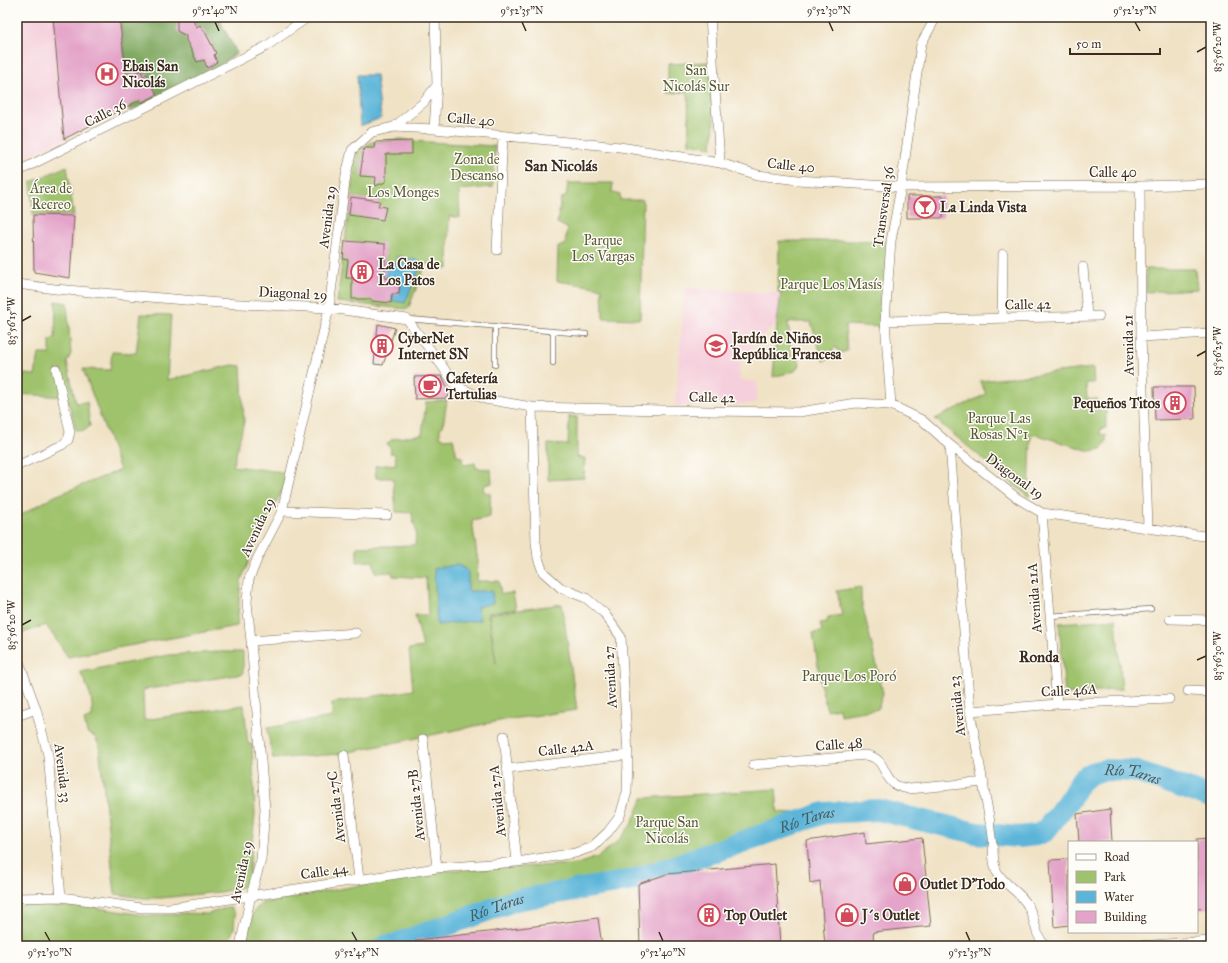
<svg xmlns="http://www.w3.org/2000/svg" width="1228" height="963" font-family="'IM FELL Great Primer',serif">
  <style>
    .built { fill: #f5cfdc }
    .green { fill: #9fc26c; stroke: #6d7645 }
    .forest { fill: #7fa860; stroke: #5d693f }
    .water { fill: #5cb5d9; stroke: #4c707c }
    .lines { fill: none; stroke-linecap: round; stroke-linejoin: round }
    .river { stroke: #5cb5d9; stroke-width: 22 }
    .building { fill: #e4a4c9 }
    .service-casing { stroke: #7a6a58; stroke-width: 6 }
    .pedestrian-casing { stroke: #7a6a58; stroke-width: 8 }
    .minor-casing { stroke: #7a6a58; stroke-width: 10 }
    .service { stroke: #fff; stroke-width: 4.5 }
    .pedestrian { stroke: #fff; stroke-width: 7 }
    .minor { stroke: #fff; stroke-width: 9 }
    .ticks { fill: none; stroke: #3b2a1e; stroke-width: 1.5 }
    .labels { text-anchor: middle; stroke-width: 3; stroke-linejoin: round; paint-order: stroke }
    .poi-label { font-size: 14px; font-weight: bold; fill: #3b2a1e; stroke: #fdfcf7; text-anchor: start }
    .park-label { font-size: 14px; fill: #595835; stroke: #fdfcf7 }
    .street-label { font-size: 14px; fill: #3b2a1e; stroke: #fdfcf7 }
    .neighbourhood-label { font-size: 15px; font-weight: bold; fill: #3b2a1e; stroke: #fdfcf7 }
    .water-label { font-size: 15px; font-style: italic; fill: #475b5f; stroke: #fdfcf7 }
    .neatline { fill: none; stroke: #3b2a1e; stroke-width: 1.5 }
    .ticks-label { font-size: 10px; text-anchor: middle; fill: #3b2a1e }
  </style>
  <rect width="100%" height="100%" fill="#fdfcf7"/>
  <filter id="ink" filterUnits="userSpaceOnUse"><feTurbulence type="fractalNoise" baseFrequency=".025" numOctaves="2"/><feDisplacementMap in="SourceGraphic" scale="8" xChannelSelector="R" yChannelSelector="G"/><feConvolveMatrix kernelMatrix="1 2 1 2 8 2 1 2 1" color-interpolation-filters="sRGB"/></filter>
  <filter id="wash" filterUnits="userSpaceOnUse"><feTurbulence type="fractalNoise" baseFrequency=".012" numOctaves="4" result="noise"/><feDisplacementMap in="SourceGraphic" scale="16" xChannelSelector="R" yChannelSelector="G"/><feGaussianBlur stdDeviation="0.9" result="paint"/><feColorMatrix in="noise" values="0 0 0 0 0 0 0 0 0 0 0 0 0 0 0 0 0 1.4 0 .05"/><feComposite in="paint" operator="in"/></filter>
  <g filter="url(#wash)">
    <rect width="100%" height="100%" fill="#f0e2c5"/>
    <path class="built" d="M 17,17 L 53,17 L 64,139 L 17,161 Z
      M 685,288 L 781,293 L 779,322 L 754,342 L 752,350 L 741,352 L 739,380 L 757,382 L 757,402 L 732,406 L 675,406 Z"/>
    <path class="green" d="M 710,62 L 714,124 L 712,147 L 689,143 L 688,92 L 668,93 L 668,64 Z
      M 402,139 L 412,141 L 495,146 L 493,187 L 459,190 L 460,218 L 449,216 L 448,269 L 426,264 L 408,309 L 337,302 L 357,150 L 372,142 Z
      M 67,166 L 74,216 L 33,215 L 31,182 Z
      M 568,183 L 613,183 L 612,193 L 620,194 L 620,200 L 643,200 L 640,319 L 603,318 L 602,288 L 557,281 L 558,247 L 565,245 L 567,228 L 557,223 L 561,198 L 566,197 Z
      M 779,241 L 891,241 L 882,327 L 845,325 L 847,351 L 840,353 L 836,347 L 833,349 L 833,357 L 823,361 L 811,322 L 788,322 L 792,356 L 797,355 L 800,364 L 795,371 L 773,377 L 777,324 L 781,293 L 778,292 Z
      M 1146,269 L 1195,269 L 1197,289 L 1146,292 Z
      M 56,301 L 67,303 L 71,354 L 67,362 L 76,403 L 87,402 L 90,426 L 84,431 L 76,430 L 67,397 L 17,394 L 17,389 L 22,389 L 24,374 L 35,375 L 39,354 L 50,354 L 50,340 L 55,338 Z
      M 141,314 L 171,315 L 167,380 L 233,365 L 241,366 L 244,422 L 233,466 L 291,473 L 256,543 L 241,581 L 237,626 L 68,657 L 46,625 L 17,635 L 17,517 L 55,496 L 120,470 L 83,369 L 110,370 L 112,352 L 136,353 Z
      M 1093,368 L 1094,383 L 1086,383 L 1087,398 L 1097,399 L 1099,411 L 1106,411 L 1106,428 L 1101,429 L 1100,434 L 1106,435 L 1106,442 L 1101,449 L 1090,451 L 1034,434 L 1031,437 L 1029,497 L 935,419 L 986,394 L 980,381 Z
      M 447,400 L 443,426 L 440,428 L 440,436 L 445,439 L 453,438 L 457,456 L 463,457 L 462,462 L 465,465 L 475,463 L 476,468 L 491,469 L 492,483 L 485,485 L 483,489 L 486,493 L 490,493 C 491,502 490,508 490,517 L 472,521 L 478,562 L 477,581 L 499,581 L 501,594 L 513,593 L 516,609 L 488,613 L 496,663 L 489,614 L 562,604 L 577,710 L 504,720 L 340,754 L 273,759 L 267,728 L 332,717 L 332,703 L 413,690 L 409,649 L 423,647 L 415,615 L 428,615 L 426,578 L 393,576 L 392,572 L 376,573 L 373,561 L 357,562 L 357,547 L 415,545 L 416,530 L 413,521 L 412,513 L 396,512 L 393,478 L 376,478 L 375,466 L 396,464 L 395,454 L 390,453 L 391,449 L 387,444 L 393,439 L 422,434 L 426,402 Z
      M 569,416 L 577,417 L 577,457 L 585,458 L 584,478 L 548,480 L 548,444 L 568,445 Z
      M 861,587 L 861,600 L 879,675 L 883,693 L 878,709 L 840,715 L 839,708 L 827,710 L 821,687 L 813,633 L 822,632 L 820,623 L 827,622 L 828,617 L 842,615 L 837,591 Z
      M 1116,619 L 1122,689 L 1065,694 L 1059,623 Z
      M 216,652 L 243,652 L 243,674 L 143,690 L 144,720 L 244,705 L 248,744 L 252,744 L 255,815 L 249,875 L 244,886 L 236,889 L 220,892 L 162,898 L 143,898 L 115,894 L 99,745 L 94,736 L 87,733 L 84,720 L 92,717 C 94,700 88,687 80,672 L 168,655 Z
      M 776,789 L 778,812 L 794,813 L 796,822 L 635,878 L 515,898 L 410,936 L 392,944 L 365,946 L 245,946 L 253,912 L 262,903 L 438,871 L 577,864 L 598,857 L 618,841 L 631,825 L 643,798 Z
      M 26,905 L 91,907 L 150,916 L 183,913 L 208,914 L 225,908 L 231,908 L 235,914 L 234,928 L 227,946 L 17,946 L 17,906 Z"/>
    <path class="forest" d="M 119,17 L 226,17 L 220,21 L 237,53 L 198,81 L 129,111 L 130,79 L 126,70 Z"/>
    <path class="water" d="M 357,75 L 376,75 L 381,118 L 360,126 Z
      M 397,257 L 403,257 L 403,264 L 408,264 L 410,258 L 422,263 L 405,303 L 392,301 L 393,294 L 399,294 L 401,281 L 396,278 L 384,277 L 386,264 L 385,262 L 396,263 Z
      M 457,565 L 464,568 L 468,572 L 468,591 L 492,591 L 493,603 L 477,607 L 480,620 L 437,625 L 434,568 Z"/>
    <g class="lines">
      <path class="river" id="s1" d="M 385,946 L 393,945 L 516,900 L 634,880 L 824,813 L 878,810 L 976,833 L 1019,837 L 1036,835 L 1045,831 L 1072,796 L 1081,780 L 1092,773 L 1105,770 L 1133,771 L 1211,797"/>
    </g>
    <g id="blocks">
      <path class="building" d="M 53,17 L 119,17 L 127,77 L 141,70 L 143,76 L 147,74 L 157,95 L 141,103 L 140,100 L 64,139 Z
        M 177,17 L 192,17 L 196,27 L 200,25 L 203,30 L 204,30 L 216,53 L 214,55 L 217,62 L 207,68 L 204,60 L 197,62 L 186,40 L 186,36 L 177,31 Z
        M 412,141 L 412,154 L 386,154 L 386,182 L 375,186 L 376,177 L 360,176 L 364,148 L 374,148 L 375,142 Z
        M 907,196 L 943,196 L 943,218 L 907,218 Z
        M 351,197 L 380,201 L 378,206 L 386,207 L 383,220 L 349,215 Z
        M 33,215 L 74,216 L 70,278 L 34,272 Z
        M 345,241 L 385,244 L 385,278 L 393,279 L 393,282 L 400,283 L 399,294 L 392,294 L 391,303 L 371,301 L 371,299 L 352,299 L 352,278 L 346,278 L 348,260 L 343,259 Z
        M 378,324 L 395,328 L 383,365 L 374,364 Z
        M 442,376 L 450,394 L 446,398 L 415,399 L 414,377 Z
        M 1154,387 L 1194,387 L 1195,419 L 1155,420 Z
        M 1110,809 L 1112,842 L 1079,842 L 1077,814 Z
        M 865,832 L 866,844 L 922,838 L 931,926 L 873,932 L 874,946 L 825,946 L 820,881 L 810,883 L 807,841 Z
        M 1209,838 L 1211,870 L 1211,908 L 1197,909 L 1197,839 Z
        M 1069,859 L 1069,925 L 1054,927 L 1050,860 Z
        M 775,864 L 780,946 L 640,946 L 638,884 L 667,874 Z
        M 598,918 L 602,946 L 416,946 L 416,940 L 488,932 Z"/>
    </g>
  </g>
  <g filter="url(#ink)">
    <use href="#blocks" fill-opacity="0" stroke="#7a6a58" stroke-width="1"/>
    <g class="lines">
      <g class="service-casing">
        <path id="service" d="M 408,319 L 586,334
          M 495,326 L 495,365
          M 553,363 L 553,331
          M 1050,616 L 1151,609"/>
      </g>
      <g class="pedestrian-casing">
        <path id="pedestrian" d="M 990,822 L 993,845"/>
      </g>
      <g class="minor-casing">
        <path id="minor" d="M 710,17 L 720,163
          M 394,127 L 424,102 L 437,85
          M 434,129 L 437,85 L 435,17
          M 17,172 L 265,47 L 308,17
          M 1140,186 L 1141,337 L 1148,527
          M 497,250 L 503,136
          M 1083,267 L 1087,316
          M 17,284 L 55,289 L 220,303 L 329,308 L 407,319 L 440,363 L 456,386 L 485,399 L 532,407 L 707,411 L 799,412 L 856,403 L 891,405 L 922,420 L 950,445 L 1017,498 L 1042,513 L 1211,537
          M 1002,318 L 1003,254
          M 885,321 L 1099,316
          M 1141,337 L 1211,333
          M 891,405 L 885,321 L 891,241 L 901,187 L 921,44 L 936,17
          M 950,445 L 970,711 L 990,822
          M 17,466 L 62,445 L 68,440 L 70,432 L 56,369
          M 282,511 L 387,515
          M 1042,513 L 1057,704
          M 1170,619 L 1211,620
          M 251,641 L 356,633
          M 17,656 L 36,709 L 48,755 L 61,897
          M 1188,691 L 1211,692
          M 970,711 L 1057,704 L 1169,699
          M 17,716 L 36,709
          M 504,736 L 517,862
          M 423,739 L 437,868
          M 344,755 L 359,879
          M 753,765 L 866,755 C 886,759 881,773 894,784 C 898,787 904,788 909,789 L 984,782
          M 507,769 L 628,755
          M 993,845 C 993,854 993,865 997,872 C 1005,886 1021,892 1028,906 C 1033,915 1034,923 1037,932 C 1039,937 1042,942 1044,946
          M 17,898 L 61,897 L 142,908 L 170,908 L 437,868 L 517,862 L 556,856 L 575,853 L 592,847 L 608,832 L 620,816 L 627,792 L 628,755 L 621,637 L 604,613 L 586,598 L 561,588 L 543,572 L 538,558 L 536,542 L 532,407
          M 240,946 L 251,895 L 261,860 L 265,809 L 251,641 L 247,602 L 249,579 L 258,557 L 282,511 L 329,308 L 346,175 L 352,150 L 372,132 L 394,127 L 434,129 L 620,147 L 720,163 L 758,175 L 798,180 L 901,187 L 1140,186 L 1211,184
          M 1136,946 L 1211,941"/>
      </g>
      <use href="#service" class="service"/>
      <use href="#pedestrian" class="pedestrian"/>
      <use href="#minor" class="minor"/>
    </g>
  </g>
  <path class="ticks" d="M 215,22 L 219,31M 522,22 L 526,31M 829,22 L 833,31M 1135,22 L 1140,31M 1197,52 L 1206,47M 22,321 L 31,316M 1197,356 L 1206,351M 22,625 L 31,620M 1197,660 L 1206,656M 45,932 L 50,941M 352,932 L 357,941M 659,932 L 663,941M 966,932 L 970,941"/>
  <defs>
    <g id="hospital-ring" transform="scale(1.15)"><circle r="9.5" fill="#fdfcf7" stroke="#d1495b" stroke-width="1.5"/><path d="M-5-5h3v3.5h4V-5h3V5h-3V1.5h-4V5h-3Z" fill="#d1495b"/></g>
    <g id="bar-ring" transform="scale(1.15)"><circle r="9.5" fill="#fdfcf7" stroke="#d1495b" stroke-width="1.5"/><path d="M-6-5H6L.8 .8V4.5H3.5V6h-7V4.5H-.8V.8Z" fill="#d1495b"/></g>
    <g id="building-ring" transform="scale(1.15)"><circle r="9.5" fill="#fdfcf7" stroke="#d1495b" stroke-width="1.5"/><path d="M-4-6H4V6H1V3H-1V6H-4ZM-2.5-4.3h1.7v1.8h-1.7ZM.8-4.3h1.7v1.8H.8ZM-2.5-1h1.7V.8h-1.7ZM.8-1h1.7V.8H.8Z" fill="#d1495b"/></g>
    <g id="school-ring" transform="scale(1.15)"><circle r="9.5" fill="#fdfcf7" stroke="#d1495b" stroke-width="1.5"/><path d="M0-5L7-2L0 1L-7-2ZM-4 1L0 2.5L4 1V4Q0 6-4 4Z" fill="#d1495b"/></g>
    <g id="cafe-ring" transform="scale(1.15)"><circle r="9.5" fill="#fdfcf7" stroke="#d1495b" stroke-width="1.5"/><path d="M-5.5-4.5H6V0H3Q3 3.5 0 3.5H-2.5Q-5.5 3.5-5.5 0ZM3-3.2v2h1.7v-2ZM-6 4.5H4V6H-6Z" fill="#d1495b"/></g>
    <g id="shop-ring" transform="scale(1.15)"><circle r="9.5" fill="#fdfcf7" stroke="#d1495b" stroke-width="1.5"/><path d="M-5-2.5h2.3a2.7 3.5 0 0 1 5.4 0H5L5.5 6h-11ZM-1.5-2.5h3a1.5 2.3 0 0 0-3 0Z" fill="#d1495b"/></g>
  </defs>
  <g fill-rule="evenodd">
    <use href="#hospital-ring" x="107" y="74"/>
    <use href="#bar-ring" x="925" y="207"/>
    <use href="#building-ring" x="362" y="272"/>
    <use href="#building-ring" x="382" y="346"/>
    <use href="#school-ring" x="716" y="346"/>
    <use href="#cafe-ring" x="430" y="386"/>
    <use href="#building-ring" x="1175" y="403"/>
    <use href="#shop-ring" x="905" y="884"/>
    <use href="#building-ring" x="709" y="915"/>
    <use href="#shop-ring" x="847" y="915"/>
  </g>
  <g class="labels">
    <g class="poi-label">
      <text x="122" y="71">Ebais San<tspan x="122" dy="16">Nicolás</tspan></text>
      <text x="940" y="212">La Linda Vista</text>
      <text x="378" y="269">La Casa de<tspan x="378" dy="16">Los Patos</tspan></text>
      <text x="398" y="343">CyberNet<tspan x="398" dy="16">Internet SN</tspan></text>
      <text x="732" y="343">Jardín de Niños<tspan x="732" dy="16">República Francesa</tspan></text>
      <text x="446" y="383">Cafetería<tspan x="446" dy="16">Tertulias</tspan></text>
      <text x="1160" y="408" text-anchor="end">Pequeños Titos</text>
      <text x="920" y="889">Outlet D'Todo</text>
      <text x="724" y="920">Top Outlet</text>
      <text x="862" y="920">J´s Outlet</text>
    </g>
    <g class="park-label">
      <text x="696" y="75">San<tspan x="696" dy="16">Nicolás Sur</tspan></text>
      <text x="477" y="164">Zona de<tspan x="477" dy="16">Descanso</tspan></text>
      <text x="51" y="193">Área de<tspan x="51" dy="16">Recreo</tspan></text>
      <text x="403" y="197">Los Monges</text>
      <text x="603" y="245">Parque<tspan x="603" dy="16">Los Vargas</tspan></text>
      <text x="831" y="289">Parque Los Masís</text>
      <text x="999" y="423">Parque Las<tspan x="999" dy="16">Rosas Nº1</tspan></text>
      <text x="849" y="681">Parque Los Poró</text>
      <text x="667" y="827">Parque San<tspan x="667" dy="16">Nicolás</tspan></text>
    </g>
    <g class="street-label">
      <text transform="translate(105 113) rotate(-27)" y="5">Calle 36</text>
      <text transform="translate(471 119) rotate(5)" y="5">Calle 40</text>
      <text transform="translate(791 165) rotate(6)" y="5">Calle 40</text>
      <text x="1113" y="177">Calle 40</text>
      <text transform="translate(883 207) rotate(-82)" y="5">Transversal 36</text>
      <text transform="translate(327 217) rotate(-83)" y="5">Avenida 29</text>
      <text transform="translate(293 293) rotate(3)" y="5">Diagonal 29</text>
      <text transform="translate(1028 304) rotate(-1)" y="5">Calle 42</text>
      <text transform="translate(1128 345) rotate(-91)" y="5">Avenida 21</text>
      <text transform="translate(712 397) rotate(1)" y="5">Calle 42</text>
      <text transform="translate(1015 476) rotate(36)" y="5">Diagonal 19</text>
      <text transform="translate(257 527) rotate(-65)" y="5">Avenida 29</text>
      <text transform="translate(1034 598) rotate(-94)" y="5">Avenida 21A</text>
      <text transform="translate(610 677) rotate(-93)" y="5">Avenida 27</text>
      <text transform="translate(1069 690) rotate(-3)" y="5">Calle 46A</text>
      <text transform="translate(957 706) rotate(-96)" y="5">Avenida 23</text>
      <text transform="translate(839 744) rotate(-4)" y="5">Calle 48</text>
      <text transform="translate(566 748) rotate(-7)" y="5">Calle 42A</text>
      <text transform="translate(63 773) rotate(83)" y="5">Avenida 33</text>
      <text transform="translate(497 801) rotate(-96)" y="5">Avenida 27A</text>
      <text transform="translate(416 805) rotate(-96)" y="5">Avenida 27B</text>
      <text transform="translate(336 807) rotate(-97)" y="5">Avenida 27C</text>
      <text transform="translate(324 871) rotate(-8)" y="5">Calle 44</text>
      <text transform="translate(241 872) rotate(-78)" y="5">Avenida 29</text>
    </g>
    <g class="neighbourhood-label">
      <text x="561" y="171">San Nicolás</text>
      <text x="1039" y="662">Ronda</text>
    </g>
    <g class="water-label">
      <text dy="5" stroke="none"><textPath href="#s1" startOffset="802">Río Taras</textPath></text>
      <text dy="5" stroke="none"><textPath href="#s1" startOffset="442">Río Taras</textPath></text>
      <text dy="5" stroke="none"><textPath href="#s1" startOffset="118">Río Taras</textPath></text>
    </g>
  </g>
  <rect width="1228" height="963" fill="none" stroke="#fdfcf7" stroke-width="44"/>
  <rect x="1068" y="841" width="130" height="92" fill="#fdfcf7" stroke="#afa8a0"/>
  <rect x="1076" y="854" width="20" height="6" fill="#ffffff" stroke="#afa8a0"/>
  <text x="1104" y="861" font-size="12" fill="#3b2a1e">Road</text>
  <rect x="1076" y="871" width="20" height="12" fill="#9fc26c" stroke="#afa8a0"/>
  <text x="1104" y="881" font-size="12" fill="#3b2a1e">Park</text>
  <rect x="1076" y="891" width="20" height="12" fill="#5cb5d9" stroke="#afa8a0"/>
  <text x="1104" y="901" font-size="12" fill="#3b2a1e">Water</text>
  <rect x="1076" y="911" width="20" height="12" fill="#e4a4c9" stroke="#afa8a0"/>
  <text x="1104" y="921" font-size="12" fill="#3b2a1e">Building</text>
  <path d="M1070 48v6h90v-6" fill="none" stroke="#3b2a1e" stroke-width="2"/>
  <text x="1076" y="48" font-size="12" fill="#3b2a1e" stroke="#fdfcf7" stroke-width="3" paint-order="stroke">50 m</text>
  <rect x="22" y="22" width="1184" height="919" class="neatline"/>
  <g class="ticks-label">
    <text x="215" y="14">9°52'40"N</text>
    <text x="522" y="14">9°52'35"N</text>
    <text x="829" y="14">9°52'30"N</text>
    <text x="1135" y="14">9°52'25"N</text>
    <text transform="translate(1217 47) rotate(-90)" y="4">83°56'20"W</text>
    <text transform="translate(11 321) rotate(-90)" y="4">83°56'15"W</text>
    <text transform="translate(1217 351) rotate(-90)" y="4">83°56'25"W</text>
    <text transform="translate(11 625) rotate(-90)" y="4">83°56'20"W</text>
    <text transform="translate(1217 656) rotate(-90)" y="4">83°56'30"W</text>
    <text x="50" y="956">9°52'50"N</text>
    <text x="357" y="956">9°52'45"N</text>
    <text x="663" y="956">9°52'40"N</text>
    <text x="970" y="956">9°52'35"N</text>
  </g>
</svg>
